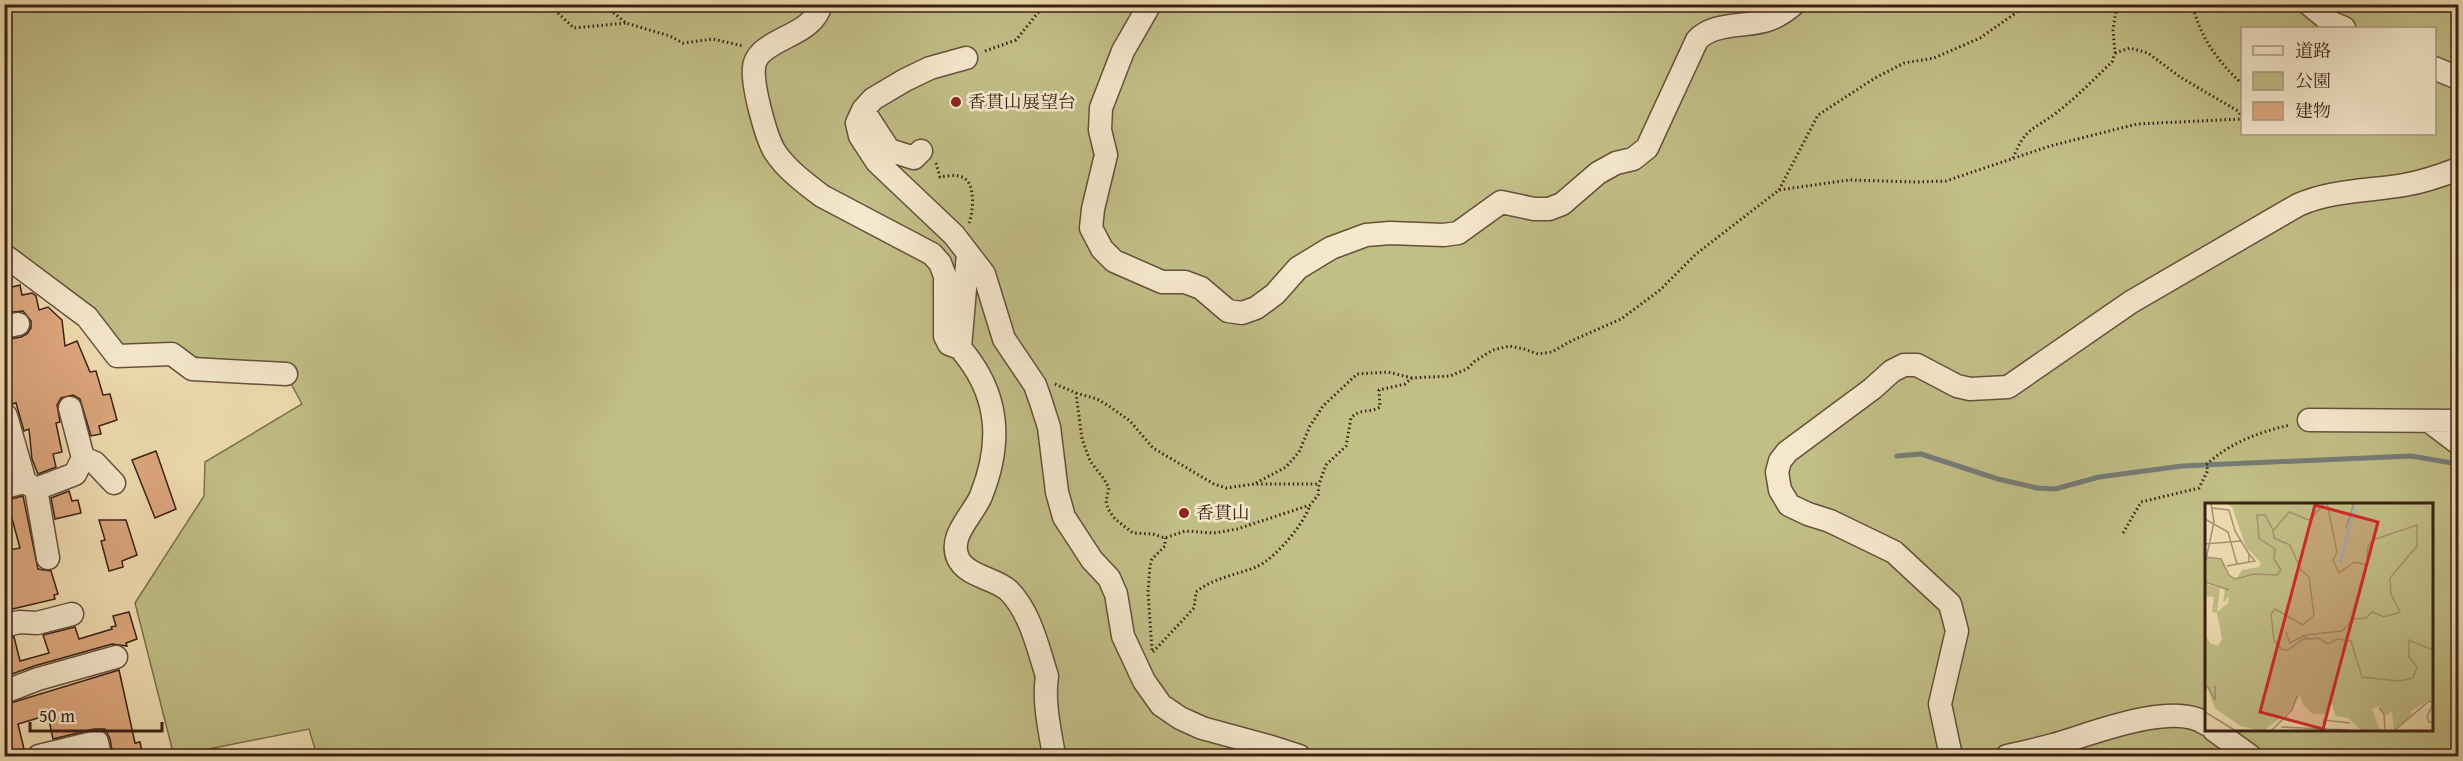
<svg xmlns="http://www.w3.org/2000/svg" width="2463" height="761" font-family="'Gentium Book Plus','Noto Serif JP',serif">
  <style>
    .green { fill: #c1be86; stroke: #7c704e; stroke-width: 1.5; fill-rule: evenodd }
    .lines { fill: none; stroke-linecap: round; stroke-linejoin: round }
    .stream { stroke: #767c77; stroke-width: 5 }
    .building { fill: #dea77e; stroke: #382116; stroke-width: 1.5 }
    .minor-casing { stroke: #66503c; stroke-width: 25 }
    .path { stroke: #382116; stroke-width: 3; stroke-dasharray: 1.5 3; stroke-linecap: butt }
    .minor { stroke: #f5e8cc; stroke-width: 22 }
    .poi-dot { fill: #8f2418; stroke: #f5e8cc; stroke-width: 2 }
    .labels { text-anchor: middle; stroke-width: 5; stroke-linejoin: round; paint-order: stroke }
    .poi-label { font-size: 18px; fill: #382116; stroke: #f5e8cc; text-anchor: start }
    .inset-river { fill: none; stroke: #a0b8b8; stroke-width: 3 }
    .inset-road { fill: none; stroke: #a69172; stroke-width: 1.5 }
    .view { fill: #d62828; fill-opacity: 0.15; stroke: #d62828; stroke-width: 3 }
    .inset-edge { fill: none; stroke: #382116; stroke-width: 3 }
  </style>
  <rect width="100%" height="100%" fill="#efdcb0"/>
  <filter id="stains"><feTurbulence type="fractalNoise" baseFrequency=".00333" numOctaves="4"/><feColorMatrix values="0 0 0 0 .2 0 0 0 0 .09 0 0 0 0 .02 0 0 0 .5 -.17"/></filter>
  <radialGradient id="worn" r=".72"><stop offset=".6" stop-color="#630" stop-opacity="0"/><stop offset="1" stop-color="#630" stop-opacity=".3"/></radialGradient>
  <path class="green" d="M 5,5 L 2458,5 L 2458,756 L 317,756 L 309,729 L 174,756 L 135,603 L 204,496 L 205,462 L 302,404 L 283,369 L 172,354 L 111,349 L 5,258 ZM 2242,28 L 2434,28 L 2434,134 L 2242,134 ZM 2206,504 L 2432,504 L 2432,730 L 2206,730 Z"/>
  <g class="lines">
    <path class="stream" d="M 1897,456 L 1921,454 L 1998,479 L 2037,488 L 2055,489 L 2099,477 L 2182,466 L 2411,456 L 2458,464"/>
  </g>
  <path class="building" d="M 20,285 L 22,295 L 32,293 L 36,296 L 39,310 L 48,307 L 62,320 L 65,346 L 77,341 L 90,372 L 96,371 L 103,395 L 110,394 L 117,420 L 99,426 L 101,434 L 91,436 L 80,399 L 73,395 L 61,398 L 57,405 L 60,422 L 56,423 L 62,452 L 53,454 L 56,467 L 38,474 L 32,459 L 29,429 L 24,431 L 16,403 L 12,404 L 11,399 L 7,400 L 4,389 L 4,340 L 21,337 L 27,334 L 31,328 L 31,321 L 23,311 L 4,313 L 4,289 Z
    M 156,451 L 176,509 L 155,518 L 132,460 Z
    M 69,491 L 72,501 L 78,500 L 81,513 L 55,519 L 51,498 Z
    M 23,496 L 38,569 L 51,571 L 58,594 L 54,595 L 55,599 L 4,611 L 4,551 L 20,548 L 7,500 Z
    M 99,520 L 126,520 L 137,555 L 122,561 L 123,567 L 109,571 L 101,541 L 105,540 Z
    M 129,612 L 137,639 L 126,643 L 127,646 L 112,644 L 34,666 L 4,677 L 4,639 L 14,637 L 20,661 L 49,653 L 43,635 L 75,627 L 79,639 L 112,629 L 111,627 L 116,626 L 113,616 Z
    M 119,670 L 135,743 L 140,742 L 143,756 L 113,756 L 110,739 L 105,729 L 94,729 L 53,739 L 48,715 L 18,724 L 24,749 L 4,755 L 4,705 Z"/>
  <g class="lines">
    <g class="minor-casing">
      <path id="minor" d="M 821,4 C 814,32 781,35 762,52 C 758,56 754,62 754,68 C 752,85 766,138 775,152 C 786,169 806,184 822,196 L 932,254 L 940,263 L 945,276 L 945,336 L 949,344 L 960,348 L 968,253
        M 1150,4 L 1123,51 L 1101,108 L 1100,130 L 1106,155 L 1093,209 L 1091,228 L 1102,249 L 1114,261 L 1162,282 L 1185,282 L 1201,288 L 1228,311 L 1242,313 L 1256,308 L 1275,294 L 1298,268 L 1331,248 L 1366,235 L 1390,233 L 1444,235 L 1458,233 L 1501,202 L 1534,209 L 1549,209 L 1562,204 L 1598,173 L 1616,163 L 1633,159 L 1647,148 L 1697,40 C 1715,21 1747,28 1770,19 C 1779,16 1787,10 1794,4
        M 2309,4 L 2332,23 L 2344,28
        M 966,58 L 930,68 L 905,80 L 873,99 L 863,110 L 857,123 L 860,136 L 877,162 L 954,235 L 984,274 L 1004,339 L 1035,385 L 1040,399 L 1049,427 L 1057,492 L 1064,517 L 1092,560 L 1109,578 L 1116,594 L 1123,636 L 1144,681 L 1161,705 L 1180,718 L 1202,728 L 1268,746 L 1299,756
        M 2434,68 L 2458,78
        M 863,110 L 889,150 L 914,158 L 921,151
        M 4,255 L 87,317 L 117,356 L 172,354 L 192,369 L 286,374
        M 4,327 L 18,324
        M 960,348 C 999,393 1003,441 981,496 C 973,515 948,536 958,558 C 966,576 994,578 1008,590 C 1030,611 1038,648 1047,676 C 1043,703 1050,730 1054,756
        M 70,408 L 83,458
        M 6,416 L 25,482
        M 2309,420 L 2458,421
        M 2429,421 L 2458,443
        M 4,487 L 25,482 L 36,489 L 48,558
        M 36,489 L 75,474 L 83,458 L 95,463 L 114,483
        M 4,626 L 19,622 L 37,623 L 72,614
        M 4,692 L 38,679 L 116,657
        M 2214,730 L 2250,756
        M 39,756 L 97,742 L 100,756
        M 1951,756 L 1940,704 L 1957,631 L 1950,604 L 1894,552 L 1830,521 L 1808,514 L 1789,505 L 1780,490 L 1777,472 L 1780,461 L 1787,452 L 1872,389 L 1892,371 L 1904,365 L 1917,365 L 1957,386 L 1970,389 L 2008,387 L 2131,302 L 2298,205 C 2331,190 2369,191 2404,185 C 2423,182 2440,176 2458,169
        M 2007,756 C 2022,753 2038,749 2053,745 C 2089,735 2173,700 2206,724"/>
    </g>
    <path class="path" d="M 548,4 L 574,28 L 626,23
      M 603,4 L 626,23 L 670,36 L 683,43 L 713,39 L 743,46
      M 2192,4 C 2201,39 2217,60 2242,84
      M 985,51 L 1016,40 L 1045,4
      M 2115,53 L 2130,48 L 2148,53 L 2180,77 L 2238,111 L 2242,117
      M 2013,158 C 2026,127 2032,131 2056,113 C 2076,98 2094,79 2112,62 L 2115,53 L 2113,30 L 2117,4
      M 936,163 L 940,177 C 947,176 957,174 964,178 C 976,185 973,213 969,223
      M 1779,190 L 1818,115 L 1875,78 L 1904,63 L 1934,58 L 1980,38 L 2020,10 L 2024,4
      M 1055,384 L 1076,393 L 1082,439 L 1090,461 L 1104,479 L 1109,488 L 1106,501 L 1108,509 L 1115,519 L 1133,533 L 1153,534 L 1165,538 L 1185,531 L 1214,533 L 1237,529 L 1310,505 L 1318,495 L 1319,484 L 1326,465 L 1346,446 L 1351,418 C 1360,408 1371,413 1380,407 L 1379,390 L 1405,384 L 1412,378 L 1450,376 L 1467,369 L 1475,361 L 1493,350 L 1509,346 L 1524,349 L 1538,354 L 1552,352 L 1571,341 L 1621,319 L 1660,290 L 1696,254 L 1779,190 L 1849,180 L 1916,182 L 1946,181 L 2050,146 L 2137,124 L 2242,119
      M 1076,393 L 1097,399 L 1109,406 L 1130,421 L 1153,448 L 1214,484 L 1226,488 L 1254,484 L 1319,484
      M 1256,483 L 1286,467 L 1299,452 L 1310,426 L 1323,406 L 1357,374 L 1388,372 L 1412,378
      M 2123,533 L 2141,502 L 2199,488 L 2208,470 L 2206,465 C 2229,443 2259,432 2290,425
      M 1152,650 L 1148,592 L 1150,566 L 1152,559 L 1165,546 L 1165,538
      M 1153,652 L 1194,608 L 1196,592 C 1213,578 1236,575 1256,567 C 1275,559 1304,524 1310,505"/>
    <use href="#minor" class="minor"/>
  </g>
  <g class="poi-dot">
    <circle cx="956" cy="102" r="6"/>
    <circle cx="1184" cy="513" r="6"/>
  </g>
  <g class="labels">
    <g class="poi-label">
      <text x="968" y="108">香貫山展望台</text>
      <text x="1196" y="519">香貫山</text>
    </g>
  </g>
  <g transform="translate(2205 503)">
    <rect width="228" height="228" fill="#efdcb0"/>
    <path d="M 19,0 L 228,0 L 228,201 L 224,197 L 206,208 L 206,213 L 189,227 L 187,208 L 181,212 L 173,203 L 167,206 L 175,228 L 157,228 L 143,215 L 131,213 L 126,199 L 122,211 L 108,211 L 98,202 L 95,192 L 86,207 L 58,228 L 35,223 L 10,205 L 0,179 L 0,130 L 5,140 L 13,143 L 17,136 L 12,110 L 7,109 L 9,94 L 0,93 L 0,81 L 15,85 L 12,109 L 23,100 L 24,93 L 18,100 L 20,85 L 0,78 L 2,54 L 17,57 L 24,73 L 32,75 L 37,67 L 54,64 L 56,60 L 41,44 L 27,4 Z" fill="#c1be86"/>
    <path class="inset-river" d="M 135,60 L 150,4"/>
    <path class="inset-road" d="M 7,5 L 24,7 L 30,28 L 44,51 L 44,59M 0,16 L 23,29 L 32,61M 141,25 L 149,0M 0,41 L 36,38M 0,54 L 16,56 L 24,72 L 30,76 L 49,71 L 72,72 L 76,67 L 69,56 L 70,46 L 54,35 L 52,12 L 60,12 L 68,27M 0,61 L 9,19 L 6,0M 22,63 L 50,58 L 44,51M 0,79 L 24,87M 81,129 L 85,140 L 100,132 L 137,128 L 148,116 L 161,115 L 167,109 L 179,114 L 195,109 L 186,91 L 185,75 L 212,43 L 212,22 L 168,37 L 163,43 L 162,62 L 149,59 L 134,70 L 128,57 L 132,49 L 122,0M 98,133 L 105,136 L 98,136 L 83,147 L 77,147 L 69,137 L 66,111 L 70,106 L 98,122 L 109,112 L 104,74 L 96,67 L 85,42 L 69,35 L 68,28 L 84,9 L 104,17 L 120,0M 105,136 L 113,135 L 123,141 L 132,136 L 146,138 L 157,174 L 194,178 L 208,175 L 212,164 L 204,154 L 204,137 L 228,147M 0,186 L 3,184 L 10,197 L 10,183M 228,201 L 222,214 L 224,219 L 228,219M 174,205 L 179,211 L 180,228M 0,209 L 31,228M 76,224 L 144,227M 119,227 L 119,217 L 145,220M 66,228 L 87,207 L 92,193M 189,228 L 224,198 L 228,200"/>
    <path class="view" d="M 110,2 L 173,19 L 118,226 L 55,209 Z"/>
    <rect width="228" height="228" class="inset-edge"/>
  </g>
  <rect width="2463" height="761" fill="none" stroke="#efdcb0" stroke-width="24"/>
  <rect x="6" y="6" width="2451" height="749" fill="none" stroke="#382116" stroke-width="3"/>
  <rect x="12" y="12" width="2439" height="737" fill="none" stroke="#382116" stroke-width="1.5"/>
  <rect x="2241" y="27" width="195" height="108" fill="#f5e8cc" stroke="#a99883" stroke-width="1.5"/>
  <rect x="2253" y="46" width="30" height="9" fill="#f5e8cc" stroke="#a99883" stroke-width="1.5"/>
  <text x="2295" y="57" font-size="18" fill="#382116">道路</text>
  <rect x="2253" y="72" width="30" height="18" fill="#c1be86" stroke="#a99883" stroke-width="1.5"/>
  <text x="2295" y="87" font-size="18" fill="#382116">公園</text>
  <rect x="2253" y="102" width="30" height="18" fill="#dea77e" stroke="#a99883" stroke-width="1.5"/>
  <text x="2295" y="117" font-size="18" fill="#382116">建物</text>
  <path d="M30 722v9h132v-9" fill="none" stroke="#382116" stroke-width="3"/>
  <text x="39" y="722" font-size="18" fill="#382116" stroke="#f5e8cc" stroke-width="4.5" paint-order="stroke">50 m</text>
  <rect width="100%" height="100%" filter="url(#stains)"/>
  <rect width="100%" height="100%" fill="url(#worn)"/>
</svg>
